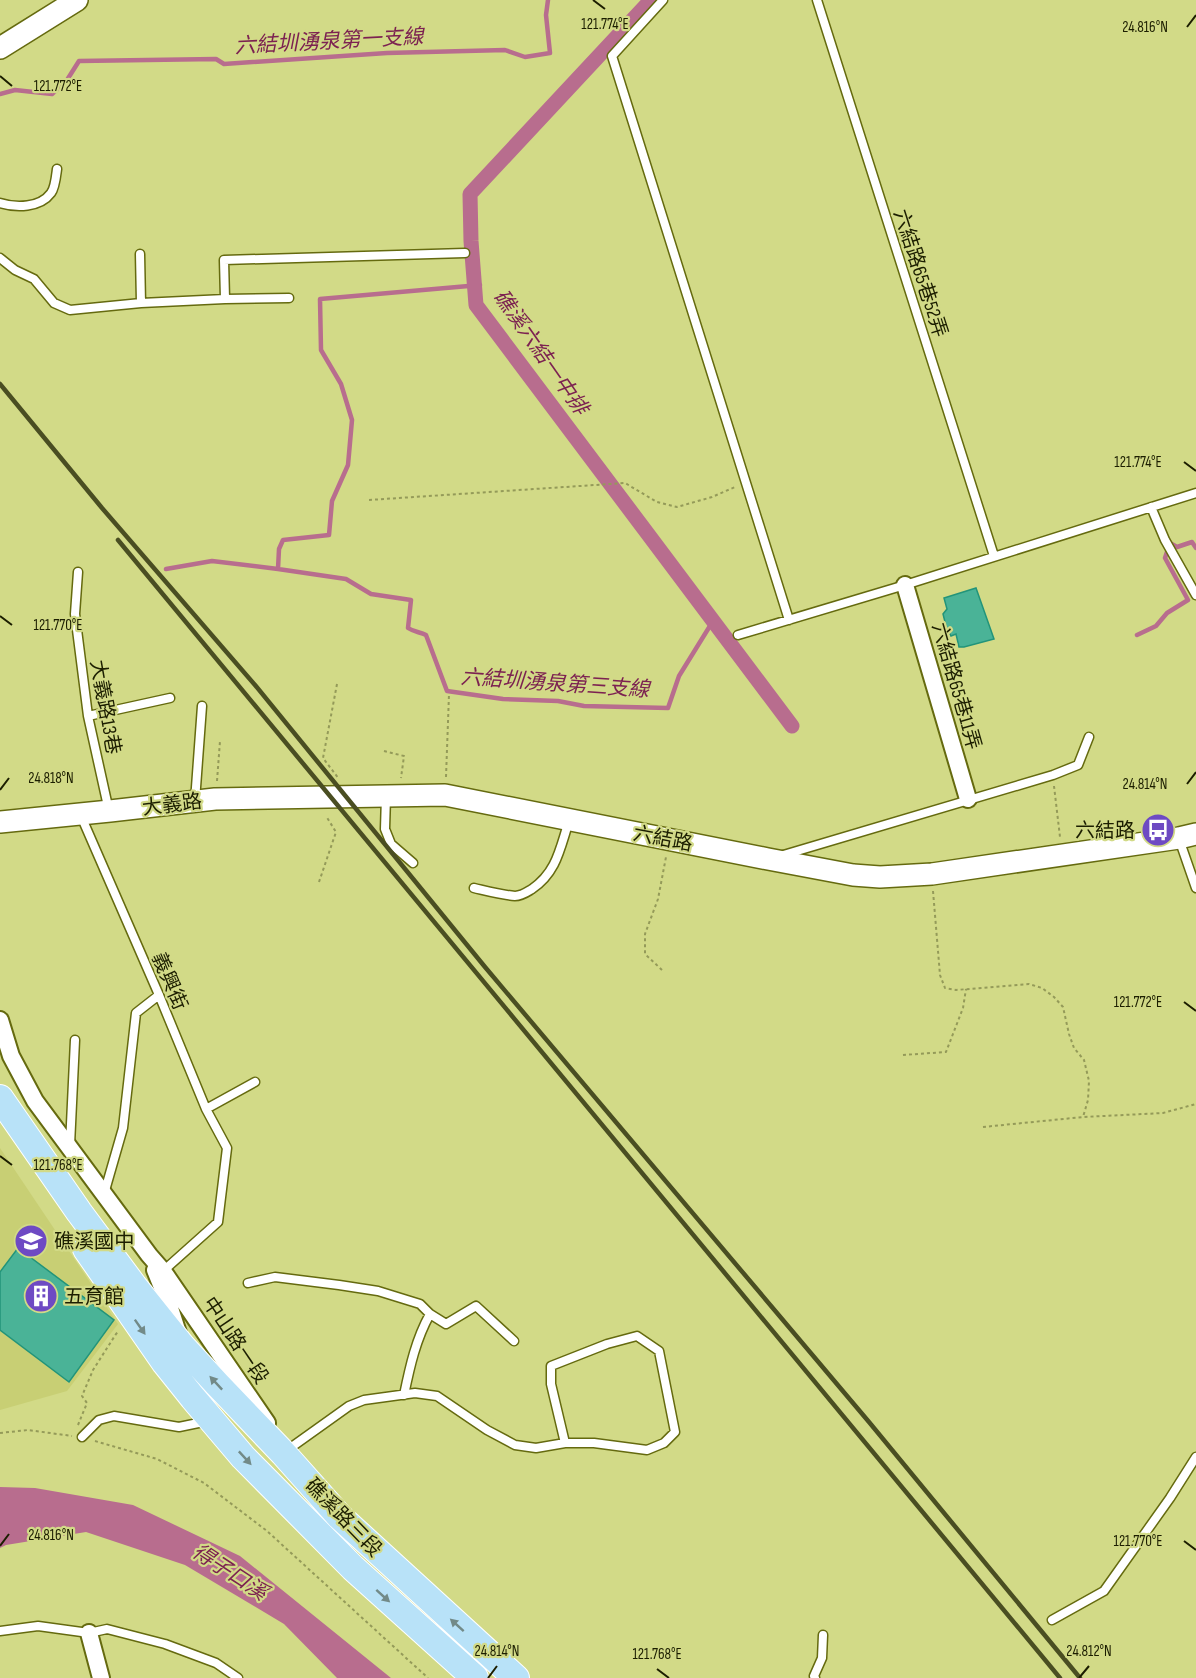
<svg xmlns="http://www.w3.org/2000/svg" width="1196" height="1678" font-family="'Sofia Sans Condensed','Noto Sans TC',sans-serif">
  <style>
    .built { fill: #c8cf74 }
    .water { fill: #b86d8e }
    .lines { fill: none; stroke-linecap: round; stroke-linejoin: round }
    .stream { stroke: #b86d8e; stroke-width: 4.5 }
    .canal { stroke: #b86d8e; stroke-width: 15 }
    .building { fill: #4ab397; stroke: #22947a; stroke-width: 1.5 }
    .service-casing { stroke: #656a0f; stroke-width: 11 }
    .minor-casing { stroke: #656a0f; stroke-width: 20 }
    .tertiary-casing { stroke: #656a0f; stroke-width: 24 }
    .primary-casing { stroke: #fff; stroke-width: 28 }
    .path { stroke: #949a59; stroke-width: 2; stroke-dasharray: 3 3; stroke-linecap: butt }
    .service { stroke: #fff; stroke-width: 8 }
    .minor { stroke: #fff; stroke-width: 16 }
    .tertiary { stroke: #fff; stroke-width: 21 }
    .primary { stroke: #b8e2f8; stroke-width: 26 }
    .rail { stroke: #4a4e22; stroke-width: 4.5 }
    .oneway { fill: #728a88 }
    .ticks { fill: none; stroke: #1c1e00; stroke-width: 2 }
    .labels { text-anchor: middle; stroke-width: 4.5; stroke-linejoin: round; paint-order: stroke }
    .street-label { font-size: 20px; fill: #1c1e00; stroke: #d2da87 }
    .poi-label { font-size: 20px; fill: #1c1e00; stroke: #d2da87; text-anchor: start }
    .water-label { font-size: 21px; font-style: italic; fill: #7c2251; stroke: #d2da87 }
    .ticks-label { font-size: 15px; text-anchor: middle; fill: #1c1e00; stroke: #d2da87; stroke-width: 4.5; stroke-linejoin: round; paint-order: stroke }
  </style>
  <rect width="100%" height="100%" fill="#d2da87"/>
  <path class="built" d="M 0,1148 L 118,1324 L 67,1391 L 0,1410 Z"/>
  <path class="water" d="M 0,1487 L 35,1488 L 133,1505 L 240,1556 L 391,1678 L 337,1678 L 284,1624 L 185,1565 L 86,1532 L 6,1545 L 0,1548 Z"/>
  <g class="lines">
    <path class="stream" d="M 0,94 L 15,90 L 52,94 L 67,80 L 79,61 L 216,59 L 224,64 L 387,53 L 505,50 L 525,57 L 550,53 L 546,15 L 548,0
      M 166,569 L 212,561 L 278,569 L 346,579 L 371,594 L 411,600 L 408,628 C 414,632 420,632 426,635 L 447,691 L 503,699 L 558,701 L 584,706 L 668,708 L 679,676 L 713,621
      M 278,569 L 279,549 L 283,540 L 329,535 L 332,501 L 348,465 L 352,420 L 341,384 L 321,350 L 320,299 L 480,285
      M 1137,635 L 1156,626 L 1167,613 L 1188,600 L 1165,558 L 1170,543 L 1177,547 L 1192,542 L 1196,548"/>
    <path class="canal" d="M 651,0 L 470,194 L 471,241 L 476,305 L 792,726"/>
  </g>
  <path class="building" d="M 976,588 L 994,639 L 964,647 L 959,647 L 956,634 L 951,636 L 946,626 L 943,614 L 947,609 L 944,598 Z
    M 18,1248 L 114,1320 L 69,1382 L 0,1330 L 0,1272 Z"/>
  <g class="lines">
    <g class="service-casing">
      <path id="service" d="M 663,0 L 612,56 L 789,620
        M 817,0 L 994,556
        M 0,203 C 16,208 40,208 51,193 C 55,188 56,177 57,169
        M 140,254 L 141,303
        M 0,258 L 15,270 L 34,279 L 54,303 L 70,310 L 141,303 L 225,299 L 289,298
        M 225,299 L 224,260 L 465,253
        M 1151,507 L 1165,540 L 1196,595
        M 78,572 L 75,614 L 88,716 L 109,811
        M 738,635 L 905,585 L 1196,493
        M 88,716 L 170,698
        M 386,796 L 385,829 L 391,844 L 413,863
        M 195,801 L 202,706
        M 81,816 L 159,995 L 206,1109 L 255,1082
        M 1179,839 L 1196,888
        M 780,856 L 1053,775 L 1078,765 L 1089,737
        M 474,888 C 487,891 502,895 515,896 C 522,896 527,892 532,889 C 557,872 560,848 569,821
        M 70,1145 L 75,1040
        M 104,1194 L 123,1128 L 136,1013 L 159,995
        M 162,1272 L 218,1222 L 227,1148 L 206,1109
        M 248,1283 L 275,1277 L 339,1285 L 378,1291 L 420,1304 L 430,1314
        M 404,1395 C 410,1366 416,1339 430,1314 L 446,1324 L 476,1306 L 514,1341
        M 82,1437 L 99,1420 L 114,1416 L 179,1427 L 208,1421
        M 286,1451 L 349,1406 L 364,1400 L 415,1393 L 437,1396 L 487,1430 L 515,1445 L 536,1448 L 565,1443 L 594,1443 L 647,1450 L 664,1443 L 675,1432 L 659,1351 L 637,1336 L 607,1344 L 551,1366 L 551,1384 L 565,1443
        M 1052,1620 L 1104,1591 L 1170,1498 L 1196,1457
        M 0,1631 L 38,1626 L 89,1633 L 107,1629 L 165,1644 L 216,1663 L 238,1678
        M 815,1678 L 814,1676 L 822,1658 L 823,1635"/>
    </g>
    <g class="minor-casing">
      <path id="minor" d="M 905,585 L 968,799
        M 0,1020 L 11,1056 L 35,1101 L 149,1255 L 163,1271 L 267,1423
        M 155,1270 L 168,1302 L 178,1333
        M 89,1633 L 101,1678"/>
    </g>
    <g class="tertiary-casing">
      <path id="tertiary" d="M 0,48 L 77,0
        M 0,822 L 110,811 L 215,799 L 445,795 L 768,859 L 853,875 L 880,877 L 932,874 L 1179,838 L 1196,834"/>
    </g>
    <g class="primary-casing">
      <path id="primary" d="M 0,1098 L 79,1212 L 134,1286 L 182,1346 L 217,1384 L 283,1453 L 340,1517 L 516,1678
        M 86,1249 L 165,1363 L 193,1398 L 243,1457 L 353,1568 L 475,1678"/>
    </g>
    <path class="path" d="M 369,500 L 625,483 L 657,502 L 677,507 L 712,497 L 735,487
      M 337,684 L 323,758 L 339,779
      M 384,751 L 404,756 L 401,778
      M 446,777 L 449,694
      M 217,781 L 220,741
      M 1054,786 L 1060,837
      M 319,882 L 336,832 L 326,816
      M 933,891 L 940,975 L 945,988 L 956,990 L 1029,984 L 1042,988 L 1054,997 L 1063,1007 L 1069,1034 L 1074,1048 L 1084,1060 L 1089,1081 L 1088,1100 L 1083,1117
      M 662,970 L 645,954 L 645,934 L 658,899 L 666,857
      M 903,1055 L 946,1052 L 963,1008 L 966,989
      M 983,1127 L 1083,1117 L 1163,1113 L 1196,1104
      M 78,1425 L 87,1403 L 82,1396 L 93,1370 L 116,1334 L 119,1331
      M 0,1433 L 28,1430 L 72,1436
      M 95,1441 L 157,1459 L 204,1483 L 267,1531 L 428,1678"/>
    <use href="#service" class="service"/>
    <use href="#minor" class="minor"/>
    <use href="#tertiary" class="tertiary"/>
    <use href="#primary" class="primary"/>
    <path class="rail" d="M 0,384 L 102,508 L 255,685 L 485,967 L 869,1422 L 1080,1678
      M 118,540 L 1060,1678"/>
  </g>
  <defs><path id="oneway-solid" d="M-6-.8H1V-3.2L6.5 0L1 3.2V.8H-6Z" transform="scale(1.5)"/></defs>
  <g class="oneway">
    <use href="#oneway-solid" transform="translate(140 1327) rotate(55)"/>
    <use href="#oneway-solid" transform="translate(216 1383) rotate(-133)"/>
    <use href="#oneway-solid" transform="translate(245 1458) rotate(47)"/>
    <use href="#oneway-solid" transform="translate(383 1596) rotate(42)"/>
    <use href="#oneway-solid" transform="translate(457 1625) rotate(-138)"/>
  </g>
  <path class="ticks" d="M 593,0 L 605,9M 1187,27 L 1196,15M 0,76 L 12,86M 1184,462 L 1196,471M 0,616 L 12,625M 1187,784 L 1196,772M 0,790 L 9,778M 1184,1002 L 1196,1011M 0,1156 L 12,1165M 1184,1541 L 1196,1550M 0,1546 L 9,1534M 657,1669 L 669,1678M 488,1678 L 497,1666M 1079,1678 L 1089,1666"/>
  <defs>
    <g id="bus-disc" transform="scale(1.725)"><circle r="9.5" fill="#6e4ac3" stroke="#d2da87"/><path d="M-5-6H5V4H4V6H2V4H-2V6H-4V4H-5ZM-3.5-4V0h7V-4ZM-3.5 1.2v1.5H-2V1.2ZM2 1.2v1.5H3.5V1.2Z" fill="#fff"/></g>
    <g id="school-disc" transform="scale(1.725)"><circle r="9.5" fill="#6e4ac3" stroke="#d2da87"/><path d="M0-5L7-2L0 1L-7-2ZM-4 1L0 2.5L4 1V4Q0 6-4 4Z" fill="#fff"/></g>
    <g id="building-disc" transform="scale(1.725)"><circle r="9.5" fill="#6e4ac3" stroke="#d2da87"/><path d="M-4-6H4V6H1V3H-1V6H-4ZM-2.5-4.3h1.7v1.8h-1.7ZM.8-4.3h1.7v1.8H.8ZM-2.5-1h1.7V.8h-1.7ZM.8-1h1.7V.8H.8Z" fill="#fff"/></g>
  </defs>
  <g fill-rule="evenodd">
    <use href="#bus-disc" x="1158" y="830"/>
    <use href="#school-disc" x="31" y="1241"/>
    <use href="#building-disc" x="41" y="1296"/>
  </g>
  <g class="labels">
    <g class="street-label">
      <text transform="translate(921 273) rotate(72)" y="7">六結路65巷52弄</text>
      <text transform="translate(957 686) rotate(74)" y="7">六結路65巷11弄</text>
      <text transform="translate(106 707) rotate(80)" y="7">大義路13巷</text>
      <text transform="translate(172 804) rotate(-7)" y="7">大義路</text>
      <text transform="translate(663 838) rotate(11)" y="7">六結路</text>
      <text transform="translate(170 981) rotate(67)" y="7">義興街</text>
      <text transform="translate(236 1340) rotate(56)" y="7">中山路一段</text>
      <text transform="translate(344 1517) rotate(46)" y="7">礁溪路三段</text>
    </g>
    <g class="poi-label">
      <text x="1135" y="837" text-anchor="end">六結路</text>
      <text x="54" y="1248">礁溪國中</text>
      <text x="64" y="1303">五育館</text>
    </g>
    <g class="water-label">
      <text transform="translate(329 41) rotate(-3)" y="7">六結圳湧泉第一支線</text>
      <text transform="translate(541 352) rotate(55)" y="7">礁溪六結一中排</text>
      <text transform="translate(555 683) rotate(4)" y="7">六結圳湧泉第三支線</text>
      <text transform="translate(230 1572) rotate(33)" y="7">得子口溪</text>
    </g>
  </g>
  <g class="ticks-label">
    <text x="605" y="29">121.774°E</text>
    <text x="1145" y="32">24.816°N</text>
    <text x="58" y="91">121.772°E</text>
    <text x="1138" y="467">121.774°E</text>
    <text x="58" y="630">121.770°E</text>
    <text x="51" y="783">24.818°N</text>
    <text x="1145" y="789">24.814°N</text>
    <text x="1138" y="1007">121.772°E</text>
    <text x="58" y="1170">121.768°E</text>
    <text x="51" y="1540">24.816°N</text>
    <text x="1138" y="1546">121.770°E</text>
    <text x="497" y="1656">24.814°N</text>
    <text x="1089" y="1656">24.812°N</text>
    <text x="657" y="1659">121.768°E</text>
  </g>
</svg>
